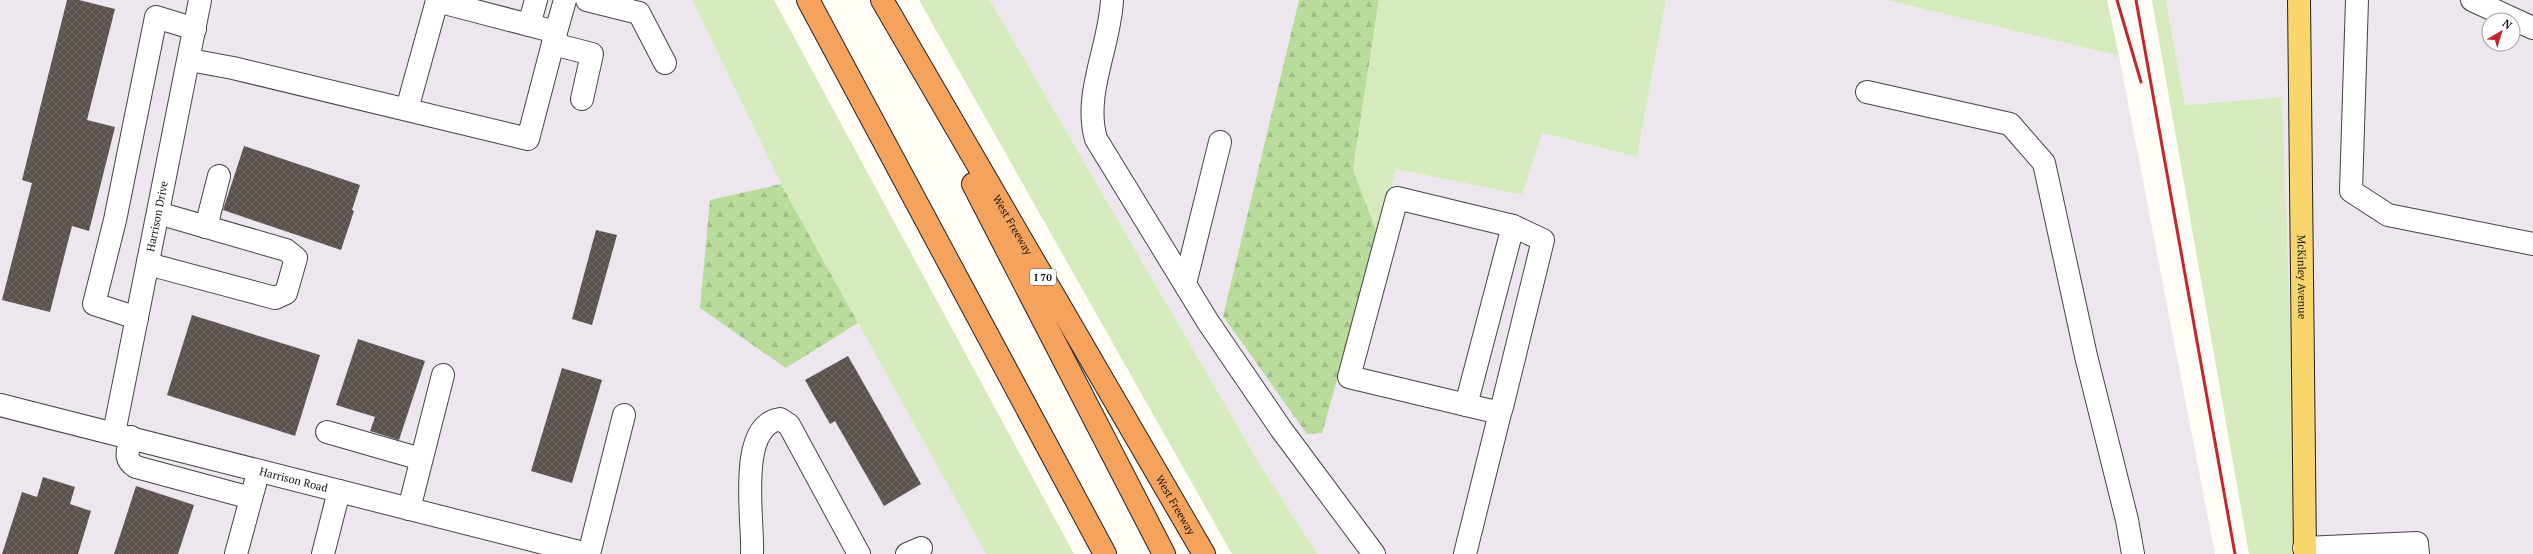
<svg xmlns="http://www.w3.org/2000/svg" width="2533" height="554" font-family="'PT Serif',serif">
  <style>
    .industrial { fill: #eee6ef; fill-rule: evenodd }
    .grass { fill: #d5ebbd }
    .forest { fill: url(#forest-firs) }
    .building { fill: url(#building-cross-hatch) }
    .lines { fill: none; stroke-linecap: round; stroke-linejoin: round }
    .minor-casing { stroke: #444; stroke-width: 24 }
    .major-casing { stroke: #222; stroke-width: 24 }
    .highway-casing { stroke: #222; stroke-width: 24 }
    .minor { stroke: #fff; stroke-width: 22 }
    .major { stroke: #f9d66b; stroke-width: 22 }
    .highway { stroke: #f5a25d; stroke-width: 22 }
    .rail { stroke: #c4262e; stroke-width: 3 }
    .labels { text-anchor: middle; stroke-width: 4; stroke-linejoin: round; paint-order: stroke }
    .shield { fill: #fff; stroke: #585858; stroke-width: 1 }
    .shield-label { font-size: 10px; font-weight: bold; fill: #111 }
    .street-label { font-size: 11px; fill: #111; stroke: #fff }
  </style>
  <defs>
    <pattern id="forest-firs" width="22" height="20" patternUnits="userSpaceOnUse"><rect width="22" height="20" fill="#b9dc9c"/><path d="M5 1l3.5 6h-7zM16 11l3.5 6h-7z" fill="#9ebc85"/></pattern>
    <pattern id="building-cross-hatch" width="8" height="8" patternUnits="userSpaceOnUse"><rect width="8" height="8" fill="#5a524d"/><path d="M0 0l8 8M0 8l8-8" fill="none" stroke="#6d6662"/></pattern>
  </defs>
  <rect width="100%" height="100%" fill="#fffdf5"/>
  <path class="industrial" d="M 0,0 L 692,0 L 781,184 L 710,200 L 786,368 L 858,323 L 986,554 L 0,554 Z
    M 990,0 L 1299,0 L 1223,316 L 1378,235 L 1396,169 L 1522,195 L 1541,133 L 1637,157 L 1666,0 L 1886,0 L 2119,56 L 2215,554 L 1318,554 L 1262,468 Z
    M 2166,0 L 2533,0 L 2533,554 L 2295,554 L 2282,97 L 2185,105 ZM 2489,20 L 2513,20 L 2513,44 L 2489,44 Z"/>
  <path class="grass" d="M 692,0 L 774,0 L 1074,554 L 986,554 L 781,184 Z
    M 919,0 L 990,0 L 1262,468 L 1318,554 L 1232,554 Z
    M 1379,0 L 1666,0 L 1637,157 L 1542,133 L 1522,195 L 1396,169 L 1378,235 L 1353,169 Z
    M 1886,0 L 2107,0 L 2119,56 Z
    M 2152,0 L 2166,0 L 2185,105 L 2282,97 L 2293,404 L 2295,554 L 2249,554 Z"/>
  <path class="forest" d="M 1299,0 L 1379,0 L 1353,169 L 1378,235 L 1322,433 L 1307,434 L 1223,316 Z
    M 781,184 L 858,323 L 786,368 L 700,308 L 710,200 Z"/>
  <path class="building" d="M 67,0 L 79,0 L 115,9 L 87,120 L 115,127 L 89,231 L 72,226 L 50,312 L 2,300 L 32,183 L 22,180 Z
    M 244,146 L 360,185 L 352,210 L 354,211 L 341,250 L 223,210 Z
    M 596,230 L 617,235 L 592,325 L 572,319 Z
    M 192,315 L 320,355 L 295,436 L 167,395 Z
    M 358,339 L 425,361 L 399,440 L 370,431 L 375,417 L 336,405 Z
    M 848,356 L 921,484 L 884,506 L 835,421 L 830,424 L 805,380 Z
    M 562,368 L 602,380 L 572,483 L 531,471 Z
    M 43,477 L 75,487 L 70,504 L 91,511 L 78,554 L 2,554 L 22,492 L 37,497 Z
    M 136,486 L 194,505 L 178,554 L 114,554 Z"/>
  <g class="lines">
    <g class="minor-casing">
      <g id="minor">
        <path d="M 587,0 L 639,13 L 665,63"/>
        <path d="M 1112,0 C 1110,46 1083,94 1096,139 L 1208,322 L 1281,429 L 1374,554"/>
        <path d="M 2357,0 L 2351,191 L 2388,215 L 2533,244"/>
        <path d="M 2472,0 L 2533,28"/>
        <path d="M 529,25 L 536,0"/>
        <path d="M 553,44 L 592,54 L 582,99"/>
        <path d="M 190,60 L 233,68 L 528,139 L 556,32"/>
        <path d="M 1867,92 L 2010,124 L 2044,163 L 2086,356 L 2127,520 L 2133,554"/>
        <path d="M 407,109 L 437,1 L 556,32 L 565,0"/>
        <path d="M 206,227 L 219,176"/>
        <path d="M 148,264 L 275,298 L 286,293 L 296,258 L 286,250 L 158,213"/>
        <path d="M 1185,284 L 1220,142"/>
        <path d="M 137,318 L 94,304 L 115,220 L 156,17 L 195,29"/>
        <path id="s1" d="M 0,405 L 587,554"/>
        <path d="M 1466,405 L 1513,226"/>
        <path d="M 327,432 L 421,459"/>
        <path id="s2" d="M 114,433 L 200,0"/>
        <path d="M 131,437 C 128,451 123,459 136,467 L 251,498"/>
        <path d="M 409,509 L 443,375"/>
        <path d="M 2304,548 L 2417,543 L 2418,554"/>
        <path d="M 236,554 L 255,484"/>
        <path d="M 323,554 L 339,491"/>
        <path d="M 589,554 L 624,415"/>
        <path d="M 752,554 C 754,522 736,426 780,419 L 789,425 L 859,554"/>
        <path d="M 907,554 L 921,548"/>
        <path d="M 1465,554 L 1500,413 L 1502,407 L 1543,240 L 1513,226 L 1397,198 L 1349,377 L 1500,413"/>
      </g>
    </g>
    <g class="major-casing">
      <g id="major">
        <path id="s3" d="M 2299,0 L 2305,554"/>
      </g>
    </g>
    <g class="highway-casing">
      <g id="highway">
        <path d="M 808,0 L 1105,554"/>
        <path id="s4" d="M 882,0 L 1204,554"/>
        <path d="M 973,184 L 1164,554"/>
      </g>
    </g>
    <use href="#minor" class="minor"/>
    <use href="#major" class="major"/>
    <use href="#highway" class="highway"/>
    <path class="rail" d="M 2117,0 L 2141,82
      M 2136,0 L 2235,554"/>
  </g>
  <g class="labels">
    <rect class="shield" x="1030" y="269" width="26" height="16" rx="3"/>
    <g class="shield-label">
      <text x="1043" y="281">I 70</text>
    </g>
    <g class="street-label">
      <text dy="4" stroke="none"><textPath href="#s2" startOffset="221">Harrison Drive</textPath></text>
      <text dy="4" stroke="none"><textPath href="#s4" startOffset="260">West Freeway</textPath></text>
      <text dy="4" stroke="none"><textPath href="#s3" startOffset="277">McKinley Avenue</textPath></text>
      <text dy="4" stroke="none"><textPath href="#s1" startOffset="303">Harrison Road</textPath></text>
      <text dy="4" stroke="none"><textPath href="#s4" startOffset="584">West Freeway</textPath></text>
    </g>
  </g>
  <g transform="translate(2501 32) rotate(38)"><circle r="19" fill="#ffffff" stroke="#a0a0a0"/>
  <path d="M0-3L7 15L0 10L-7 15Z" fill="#c4262e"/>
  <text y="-6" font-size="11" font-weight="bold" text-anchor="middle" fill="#111111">N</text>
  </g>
</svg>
